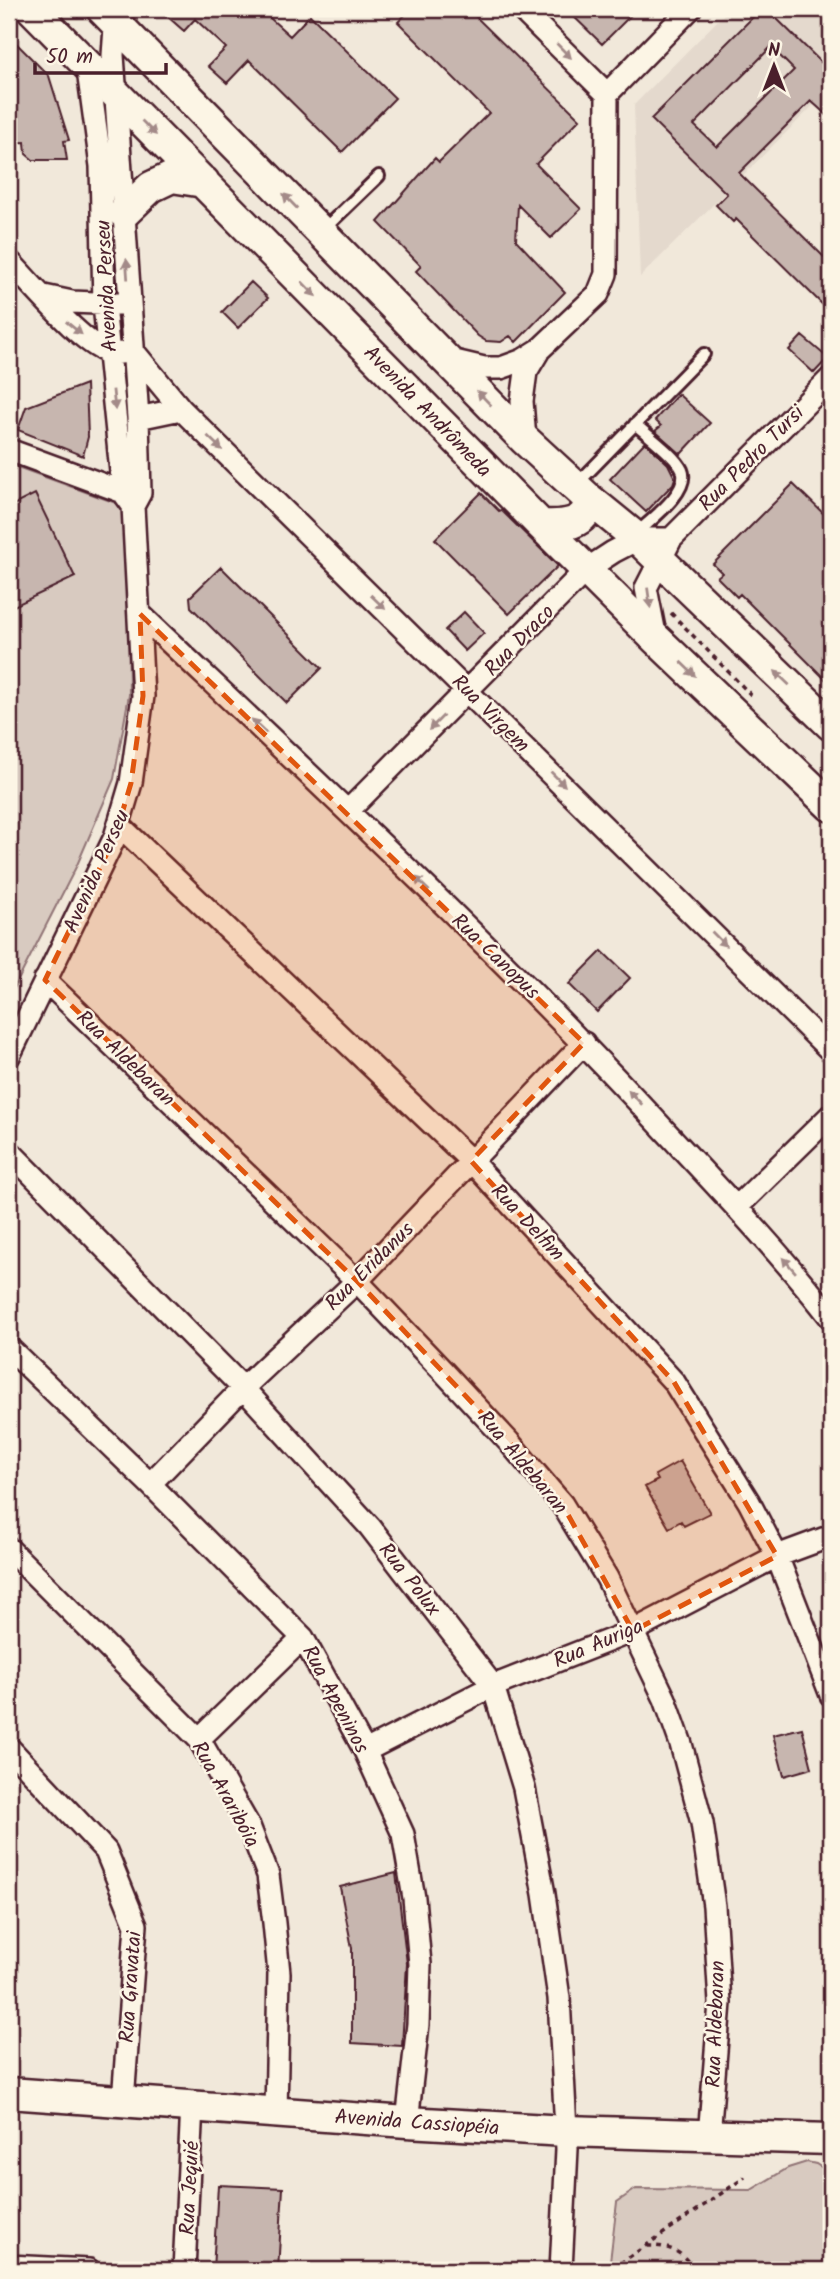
<svg xmlns="http://www.w3.org/2000/svg" width="840" height="2279" font-family="Kalam,sans-serif">
  <style>
    .built { fill: #e4d9cd }
    .green { fill: #d8cac0; stroke: #917476; stroke-width: 2 }
    .building { fill: #c7b6af; stroke: #4a1f2b; stroke-width: 2; fill-rule: evenodd }
    .lines { fill: none; stroke-linecap: round; stroke-linejoin: round }
    .lane-casing { stroke: #4a1f2b; stroke-width: 16 }
    .street-casing { stroke: #4a1f2b; stroke-width: 26 }
    .secondary-casing { stroke: #4a1f2b; stroke-width: 35 }
    .path { stroke: #4a1f2b; stroke-width: 3.5; stroke-dasharray: 5 5; stroke-linecap: butt }
    .lane { stroke: #fcf5e5; stroke-width: 10 }
    .street { stroke: #fcf5e5; stroke-width: 21 }
    .secondary { stroke: #fcf5e5; stroke-width: 30 }
    .oneway { fill: #a38a88 }
    .marked { fill: #e0560e; fill-opacity: 0.2; stroke: #e0560e; stroke-width: 5; stroke-dasharray: 14 9; stroke-linejoin: round }
    .labels { text-anchor: middle; stroke-width: 5; stroke-linejoin: round; paint-order: stroke }
    .street-label { font-size: 21px; fill: #4a1f2b; stroke: #fcf5e5 }
  </style>
  <rect width="100%" height="100%" fill="#f1e8da"/>
  <filter id="ink" filterUnits="userSpaceOnUse"><feTurbulence type="fractalNoise" baseFrequency=".0143" numOctaves="2"/><feDisplacementMap in="SourceGraphic" scale="14" xChannelSelector="R" yChannelSelector="G"/><feConvolveMatrix kernelMatrix="1 2 1 2 8 2 1 2 1" color-interpolation-filters="sRGB"/></filter>
  <g filter="url(#ink)">
    <path class="built" d="M 729,9 L 831,9 L 831,88 L 640,277 L 634,105 Z"/>
    <path class="green" d="M 9,464 L 127,507 L 129,695 L 114,779 L 77,865 L 9,998 Z
      M 807,2162 L 816,2164 L 825,2170 L 823,2270 L 609,2270 L 617,2202 L 636,2189 L 751,2190 L 788,2168 Z"/>
    <path class="building" d="M 159,9 L 260,9 L 290,36 L 310,15 L 395,98 L 342,152 L 249,60 L 227,83 L 208,66 L 226,48 L 195,19 L 184,31 Z
      M 411,9 L 468,9 L 580,119 L 536,164 L 581,209 L 551,238 L 518,205 L 516,240 L 565,292 L 516,342 L 510,336 L 501,342 L 486,341 L 478,336 L 416,271 L 421,266 L 378,222 L 435,158 L 439,162 L 489,113 L 398,22 Z
      M 566,9 L 637,9 L 602,44 Z
      M 761,9 L 767,9 L 831,72 L 831,119 L 811,101 L 739,173 L 831,264 L 831,313 L 736,219 L 733,222 L 716,205 L 727,194 L 651,119 ZM 771,47 L 794,70 L 717,147 L 694,125 Z
      M 9,36 L 49,76 L 69,140 L 64,141 L 67,160 L 33,160 L 26,154 L 25,142 L 9,143 Z
      M 251,282 L 268,298 L 238,328 L 222,312 Z
      M 802,336 L 828,358 L 814,373 L 789,350 Z
      M 86,384 L 88,437 L 83,456 L 18,430 L 26,407 Z
      M 678,394 L 710,423 L 681,454 L 655,431 L 661,426 L 655,420 Z
      M 645,442 L 668,464 L 675,478 L 673,484 L 646,512 L 610,479 Z
      M 793,484 L 831,521 L 831,685 L 740,594 L 737,597 L 717,577 L 722,573 L 713,564 Z
      M 481,493 L 499,511 L 501,510 L 558,566 L 509,614 L 435,539 Z
      M 35,494 L 75,577 L 12,607 L 9,600 L 9,507 Z
      M 221,567 L 322,668 L 287,703 L 191,607 L 190,597 Z
      M 464,612 L 484,633 L 465,651 L 445,630 Z
      M 602,951 L 630,978 L 597,1012 L 569,984 Z
      M 680,1461 L 710,1513 L 684,1526 L 681,1521 L 669,1528 L 645,1487 L 658,1480 L 655,1475 Z
      M 802,1728 L 812,1768 L 784,1776 L 773,1735 Z
      M 396,1873 L 407,1964 L 402,2046 L 352,2043 L 352,1948 L 340,1887 Z
      M 218,2185 L 283,2188 L 278,2270 L 213,2270 Z"/>
    <g class="lines">
      <g class="lane-casing">
        <path id="lane" d="M 323,230 L 379,176
          M 635,424 C 647,435 676,456 682,470 C 691,491 649,521 636,534
          M 577,484 L 704,354"/>
      </g>
      <g class="street-casing">
        <path id="street" d="M 521,9 L 607,94
          M 116,14 L 113,55 L 138,418 L 140,493 L 133,506
          M 9,261 C 29,281 86,350 112,353 C 119,354 127,352 134,352 L 181,409
          M 44,296 L 72,302 L 118,304
          M 446,359 L 484,368 L 501,368 L 523,360 L 539,350 L 598,294 L 606,274 L 607,94 L 690,9
          M 138,418 L 181,409 L 831,1051
          M 525,440 L 522,401 L 526,372 L 538,352
          M 9,450 L 123,492 L 134,492
          M 140,614 C 320,785 502,954 670,1136 C 726,1196 781,1254 831,1318
          M 656,639 L 646,588 L 671,539 L 831,378
          M 348,811 L 587,569 L 613,552 L 638,539 L 671,539
          M 120,826 L 471,1161 L 674,1382 L 749,1502 L 777,1556 L 831,1695
          M 45,980 L 357,1281 L 442,1370 L 509,1442 L 562,1504 L 607,1578 L 665,1699 L 681,1744 L 702,1823 L 714,1906 L 720,2003 L 709,2136
          M 9,1056 L 115,837 L 131,783 L 143,696 L 133,506 L 123,492 L 104,305 L 101,166 L 87,63
          M 9,1151 L 243,1388 L 370,1527 L 493,1686 L 524,1788 L 544,1894 L 559,1998 L 567,2149 L 561,2270
          M 737,1207 L 831,1115
          M 9,1348 L 150,1484 L 303,1638 L 365,1751 L 403,1834 L 414,1898 L 420,1964 L 418,2024 L 407,2122
          M 150,1484 L 243,1388 L 357,1281 L 584,1043
          M 9,1549 L 199,1739 L 249,1826 L 268,1875 L 274,1923 L 279,1973 L 276,2112
          M 199,1739 L 303,1638
          M 9,1748 L 106,1851 L 136,1925 L 123,2101
          M 365,1751 L 493,1686 L 633,1631 L 777,1556 L 831,1536
          M 9,2266 L 89,2270
          M 184,2270 L 192,2105"/>
      </g>
      <g class="secondary-casing">
        <path id="secondary" d="M 32,9 L 541,525 L 656,639 L 831,806
          M 102,9 L 525,440 L 589,499 L 638,539 L 831,725
          M 124,213 L 151,187 L 172,177 L 204,182
          M 541,525 C 562,526 588,526 589,499
          M 9,2093 L 407,2122 L 566,2131 L 831,2139"/>
      </g>
      <path class="path" d="M 71,9 L 79,17
        M 671,613 L 751,695
        M 647,2246 C 667,2245 684,2251 693,2270
        M 612,2269 L 745,2177"/>
      <use href="#lane" class="lane"/>
      <use href="#street" class="street"/>
      <use href="#secondary" class="secondary"/>
    </g>
    <defs><path id="oneway-solid" d="M-6-.8H1V-3.2L6.5 0L1 3.2V.8H-6Z" transform="scale(1.75)"/></defs>
    <g class="oneway">
      <use href="#oneway-solid" transform="translate(564 51) rotate(45)"/>
      <use href="#oneway-solid" transform="translate(149 128) rotate(45)"/>
      <use href="#oneway-solid" transform="translate(290 201) rotate(-134)"/>
      <use href="#oneway-solid" transform="translate(127 269) rotate(-94)"/>
      <use href="#oneway-solid" transform="translate(309 289) rotate(46)"/>
      <use href="#oneway-solid" transform="translate(74 328) rotate(39)"/>
      <use href="#oneway-solid" transform="translate(484 398) rotate(-134)"/>
      <use href="#oneway-solid" transform="translate(114 400) rotate(84)"/>
      <use href="#oneway-solid" transform="translate(215 443) rotate(44)"/>
      <use href="#oneway-solid" transform="translate(649 598) rotate(82)"/>
      <use href="#oneway-solid" transform="translate(378 602) rotate(44)"/>
      <use href="#oneway-solid" transform="translate(688 669) rotate(44)"/>
      <use href="#oneway-solid" transform="translate(782 678) rotate(-136)"/>
      <use href="#oneway-solid" transform="translate(436 723) rotate(135)"/>
      <use href="#oneway-solid" transform="translate(259 726) rotate(-137)"/>
      <use href="#oneway-solid" transform="translate(558 779) rotate(45)"/>
      <use href="#oneway-solid" transform="translate(422 884) rotate(-136)"/>
      <use href="#oneway-solid" transform="translate(719 939) rotate(45)"/>
      <use href="#oneway-solid" transform="translate(635 1097) rotate(-133)"/>
      <use href="#oneway-solid" transform="translate(789 1265) rotate(-131)"/>
    </g>
  </g>
  <path class="marked" d="M 140,614 L 584,1043 L 471,1161 L 674,1382 L 777,1556 L 633,1631 L 562,1504 L 509,1442 L 357,1281 L 45,980 L 115,837 L 131,783 L 143,696 Z"/>
  <g class="labels">
    <g class="street-label">
      <text transform="translate(106 286) rotate(-93)" y="7">Avenida Perseu</text>
      <text transform="translate(428 411) rotate(46)" y="7">Avenida Andrômeda</text>
      <text transform="translate(751 458) rotate(-45)" y="7">Rua Pedro Tursi</text>
      <text transform="translate(519 640) rotate(-46)" y="7">Rua Draco</text>
      <text transform="translate(491 713) rotate(45)" y="7">Rua Virgem</text>
      <text transform="translate(96 871) rotate(-66)" y="7">Avenida Perseu</text>
      <text transform="translate(496 956) rotate(44)" y="7">Rua Canopus</text>
      <text transform="translate(126 1058) rotate(44)" y="7">Rua Aldebaran</text>
      <text transform="translate(528 1222) rotate(47)" y="7">Rua Delfim</text>
      <text transform="translate(369 1266) rotate(-45)" y="7">Rua Eridanus</text>
      <text transform="translate(523 1462) rotate(50)" y="7">Rua Aldebaran</text>
      <text transform="translate(410 1579) rotate(52)" y="7">Rua Polux</text>
      <text transform="translate(598 1643) rotate(-23)" y="7">Rua Auriga</text>
      <text transform="translate(336 1699) rotate(62)" y="7">Rua Apeninos</text>
      <text transform="translate(226 1794) rotate(61)" y="7">Rua Araribóia</text>
      <text transform="translate(130 1987) rotate(-86)" y="7">Rua Gravatai</text>
      <text transform="translate(715 2024) rotate(-88)" y="7">Rua Aldebaran</text>
      <text transform="translate(417 2122) rotate(4)" y="7">Avenida Cassiopéia</text>
      <text transform="translate(189 2188) rotate(-87)" y="7">Rua Jequié</text>
    </g>
  </g>
  <rect width="840" height="2279" fill="none" stroke="#fcf5e5" stroke-width="35"/>
  <rect x="18" y="18" width="805" height="2244" fill="none" stroke="#4a1f2b" stroke-width="2.5" filter="url(#ink)"/>
  <g transform="translate(774 66)" stroke="#fcf5e5" stroke-width="5" paint-order="stroke">
  <path d="M0-5L12 26L0 18L-12 26Z" fill="#4a1f2b"/>
  <text y="-10" font-size="19" font-weight="bold" text-anchor="middle" fill="#4a1f2b">N</text>
  </g>
  <path d="M35 63v10h131v-10" fill="none" stroke="#4a1f2b" stroke-width="3.5"/>
  <text x="46" y="63" font-size="21" fill="#4a1f2b" stroke="#fcf5e5" stroke-width="5" paint-order="stroke">50 m</text>
</svg>
